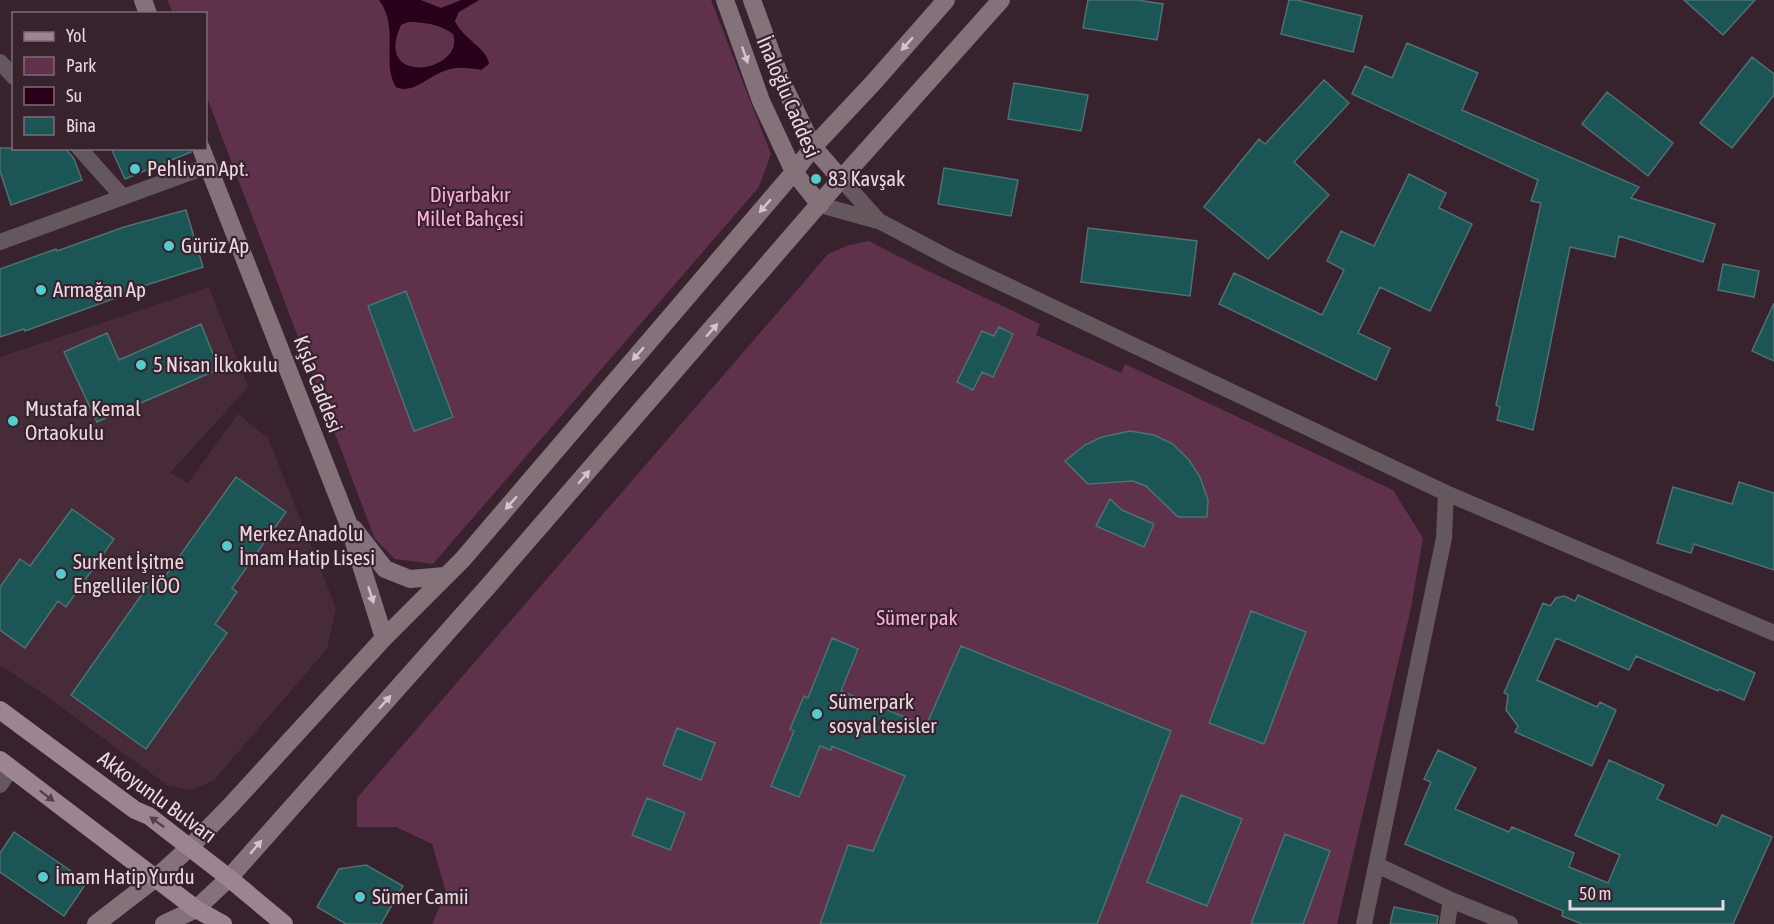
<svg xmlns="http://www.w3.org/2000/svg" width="1774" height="924" font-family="'Asap Condensed',sans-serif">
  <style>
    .built { fill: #472b39 }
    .green { fill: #5f314b }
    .water { fill: #280019; fill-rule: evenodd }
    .building { fill: #1b5555; stroke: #4e7171; stroke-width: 1.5 }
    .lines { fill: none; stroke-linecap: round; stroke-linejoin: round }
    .street { stroke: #64585e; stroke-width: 16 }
    .secondary { stroke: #84717a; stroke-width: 18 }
    .primary { stroke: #9c8490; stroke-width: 18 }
    .oneway { fill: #d4c3cc }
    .oneway2 { fill: #563f4b }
    .poi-dot { fill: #52cdcd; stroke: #38222e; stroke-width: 2 }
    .labels { text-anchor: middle; stroke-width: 4.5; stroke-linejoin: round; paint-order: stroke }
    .street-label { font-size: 21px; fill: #e8d8e0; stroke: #38222e }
    .poi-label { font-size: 21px; fill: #e8d8e0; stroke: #38222e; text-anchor: start }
    .park-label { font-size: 21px; fill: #fcafd7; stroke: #38222e }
  </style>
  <rect width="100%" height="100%" fill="#38222e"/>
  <path class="built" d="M 209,287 L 248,387 L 170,473 L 188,483 L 238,414 L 268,438 L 336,608 L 327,649 L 213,781 L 190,790 L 167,785 L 38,690 L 0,665 L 0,357 Z"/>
  <path class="green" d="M 167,0 L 711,0 L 771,154 L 759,187 L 433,564 L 395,559 L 375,539 L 206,95 L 206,14 L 173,13 Z
    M 869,241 C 925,271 983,296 1040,324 L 1036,335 L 1121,373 L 1125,364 L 1393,490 L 1423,538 L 1411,608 L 1337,924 L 432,924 L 446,892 L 432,844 L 396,827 L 357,827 L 357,798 L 792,296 L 828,254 L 849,245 Z"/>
  <path class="water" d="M 379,0 L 421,0 L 441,8 L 461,0 L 479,0 L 459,12 L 455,21 C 461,37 488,49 489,64 L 481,70 C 469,68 456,66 444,71 C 429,76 412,95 396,87 C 381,63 400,28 379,0 ZM 408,22 C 423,22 440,24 453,34 C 466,72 372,88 401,25 Z"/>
  <path class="building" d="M 1088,0 L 1137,0 L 1163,4 L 1157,40 L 1083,28 Z
    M 1289,0 L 1297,0 L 1362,16 L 1353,52 L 1281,34 Z
    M 1684,0 L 1755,0 L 1723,35 Z
    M 1407,43 L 1478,73 L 1462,110 L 1639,187 L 1631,198 L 1715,224 L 1703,262 L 1619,236 L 1615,257 L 1570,247 L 1533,430 L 1497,420 L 1500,407 L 1496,405 L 1541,203 L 1531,201 L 1538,180 L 1352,94 L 1365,66 L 1392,78 Z
    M 1752,57 L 1774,74 L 1774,95 L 1732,148 L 1700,123 Z
    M 1324,80 L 1349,103 L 1294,162 L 1329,195 L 1268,259 L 1204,207 L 1259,139 L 1265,144 Z
    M 1014,83 L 1088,95 L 1081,131 L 1008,119 Z
    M 1607,92 L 1673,143 L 1648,176 L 1582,124 Z
    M 0,148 L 65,148 L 74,159 L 82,180 L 11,205 L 0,171 Z
    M 111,148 L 190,148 L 191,152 L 125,179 Z
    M 944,168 L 1018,180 L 1011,216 L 938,204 Z
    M 1409,174 L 1446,193 L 1439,208 L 1472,224 L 1430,311 L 1380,287 L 1358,333 L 1390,348 L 1376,380 L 1219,304 L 1234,273 L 1322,315 L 1344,270 L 1327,261 L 1341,231 L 1374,246 Z
    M 186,210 L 203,267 L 143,286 L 143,288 L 25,331 L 24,329 L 0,337 L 0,269 L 56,249 L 57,251 L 124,227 Z
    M 1088,228 L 1197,241 L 1190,296 L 1081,282 Z
    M 1723,264 L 1759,271 L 1754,297 L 1718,290 Z
    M 406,291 L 453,417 L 414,431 L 368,306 Z
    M 1774,303 L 1774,361 L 1752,351 Z
    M 201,324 L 219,369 L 97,422 L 64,352 L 107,333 L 119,360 Z
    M 999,327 L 1013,334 L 993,377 L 982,372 L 973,390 L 957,382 L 982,331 L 994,336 Z
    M 1130,431 L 1154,435 L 1173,444 L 1189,460 L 1200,477 L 1208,500 L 1207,517 L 1178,517 L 1146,486 L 1133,481 L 1088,484 L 1065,461 L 1085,445 L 1102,437 Z
    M 236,477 L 286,512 L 232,588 L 237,592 L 215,624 L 227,633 L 146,749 L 71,695 L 152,580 L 159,585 Z
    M 1739,482 L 1774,493 L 1774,570 L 1694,544 L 1691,553 L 1657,543 L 1673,487 L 1732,504 Z
    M 1110,499 L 1122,510 L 1154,524 L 1144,547 L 1096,526 Z
    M 72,509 L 114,539 L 66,607 L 58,601 L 25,648 L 0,630 L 0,587 L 20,559 L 30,566 Z
    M 1578,595 L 1755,673 L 1744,700 L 1719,689 L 1718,691 L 1636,656 L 1629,670 L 1556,638 L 1537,680 L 1597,707 L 1600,702 L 1616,710 L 1592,766 L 1515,732 L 1518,726 L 1506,710 L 1508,695 L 1504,693 L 1543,603 L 1550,606 L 1556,598 L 1564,596 L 1575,601 Z
    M 1251,611 L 1306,632 L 1264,744 L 1209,723 Z
    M 832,638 L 858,649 L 841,691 L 926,726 L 961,646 L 1171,731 L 1097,924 L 820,924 L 848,845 L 873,851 L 905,776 L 832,746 L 831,750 L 820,746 L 799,797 L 771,786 L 794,731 L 790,729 L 804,696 L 808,698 Z
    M 677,728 L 715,743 L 701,780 L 663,765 Z
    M 1438,750 L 1476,768 L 1455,809 L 1509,832 L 1512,827 L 1574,853 L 1569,867 L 1608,883 L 1620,855 L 1575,835 L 1609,760 L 1664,785 L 1657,799 L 1717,826 L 1722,815 L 1772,837 L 1733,924 L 1582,924 L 1562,916 L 1563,911 L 1405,844 L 1431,782 L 1424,779 Z
    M 1181,795 L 1242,819 L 1207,906 L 1147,882 Z
    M 647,798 L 685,813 L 670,850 L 632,835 Z
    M 14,832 L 87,882 L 64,916 L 0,872 L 0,853 Z
    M 1285,834 L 1330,851 L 1303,924 L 1251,924 Z
    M 366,865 L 403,886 L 381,924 L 346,924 L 317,907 L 339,869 Z
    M 1394,907 L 1438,916 L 1437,924 L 1390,924 Z"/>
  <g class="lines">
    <path class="street" d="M 0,62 L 14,77
      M 79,148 L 123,197
      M 841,179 L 879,221 L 953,260 L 1446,493 L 1774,633
      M 820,205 L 878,221
      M 0,242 L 208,166
      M 0,785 L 11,769
      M 1377,865 L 1451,900 L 1510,924
      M 1364,924 L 1444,538 L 1446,493
      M 1447,924 L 1451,900"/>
    <path class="secondary" d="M 143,0 L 148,14
      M 725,0 L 761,101 L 794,172 L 820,205
      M 752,0 L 782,82 L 813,147 L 841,179
      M 201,148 L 347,520 L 384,638
      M 354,529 L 385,569 L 410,579 L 445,576
      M 96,924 L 157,877 L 190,847 L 231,805 L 384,638 L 463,559 L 794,172 L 813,147 L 874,82 L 946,0
      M 164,924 L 196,909 L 229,878 L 491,583 L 841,179 L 1001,0"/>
    <path class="primary" d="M 0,710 L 135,810 L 149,816 L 229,878 L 284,924
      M 0,760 L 196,909 L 223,924"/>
  </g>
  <defs><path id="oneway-solid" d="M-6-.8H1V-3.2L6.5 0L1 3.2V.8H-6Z" transform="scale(1.5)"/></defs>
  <g class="oneway">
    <use href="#oneway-solid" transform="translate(907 44) rotate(131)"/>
    <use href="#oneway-solid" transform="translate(745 55) rotate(71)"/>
    <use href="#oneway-solid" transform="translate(765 206) rotate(131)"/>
    <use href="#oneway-solid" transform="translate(712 330) rotate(-49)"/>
    <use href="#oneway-solid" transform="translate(638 354) rotate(131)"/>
    <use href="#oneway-solid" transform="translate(584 477) rotate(-49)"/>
    <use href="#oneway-solid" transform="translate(511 503) rotate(131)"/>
    <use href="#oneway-solid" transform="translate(371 595) rotate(72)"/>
    <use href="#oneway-solid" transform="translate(385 702) rotate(-48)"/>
    <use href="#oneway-solid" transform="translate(256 847) rotate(-50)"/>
  </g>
  <g class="oneway2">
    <use href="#oneway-solid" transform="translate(47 796) rotate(37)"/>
    <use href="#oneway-solid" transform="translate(157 822) rotate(-144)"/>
  </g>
  <g class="poi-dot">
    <circle cx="135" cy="169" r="6"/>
    <circle cx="816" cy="179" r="6"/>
    <circle cx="169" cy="246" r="6"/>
    <circle cx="41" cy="290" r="6"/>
    <circle cx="141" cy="365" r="6"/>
    <circle cx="13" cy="421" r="6"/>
    <circle cx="227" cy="546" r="6"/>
    <circle cx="61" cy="574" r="6"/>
    <circle cx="817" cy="714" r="6"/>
    <circle cx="43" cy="877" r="6"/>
    <circle cx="360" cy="897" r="6"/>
  </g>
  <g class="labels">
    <g class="street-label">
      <text transform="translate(788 97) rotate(67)" y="7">İnaloğlu Caddesi</text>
      <text transform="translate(318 384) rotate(69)" y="7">Kışla Caddesi</text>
      <text transform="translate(157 797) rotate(36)" y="7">Akkoyunlu Bulvarı</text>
    </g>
    <g class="poi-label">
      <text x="147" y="176">Pehlivan Apt.</text>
      <text x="828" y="186">83 Kavşak</text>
      <text x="181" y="253">Gürüz Ap</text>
      <text x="53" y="297">Armağan Ap</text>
      <text x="153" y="372">5 Nisan İlkokulu</text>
      <text x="25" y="416">Mustafa Kemal<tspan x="25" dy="24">Ortaokulu</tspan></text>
      <text x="239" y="541">Merkez Anadolu<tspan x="239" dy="24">İmam Hatip Lisesi</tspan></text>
      <text x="73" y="569">Surkent İşitme<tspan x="73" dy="24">Engelliler İÖO</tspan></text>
      <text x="829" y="709">Sümerpark<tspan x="829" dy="24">sosyal tesisler</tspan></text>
      <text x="55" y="884">İmam Hatip Yurdu</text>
      <text x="372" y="904">Sümer Camii</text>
    </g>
    <g class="park-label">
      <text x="470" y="202">Diyarbakır<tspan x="470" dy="24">Millet Bahçesi</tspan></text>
      <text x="917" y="625">Sümer pak</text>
    </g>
  </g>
  <rect x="12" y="12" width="195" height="138" fill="#38222e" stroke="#7e6b75" stroke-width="1.5"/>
  <rect x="24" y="32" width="30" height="9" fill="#9c8490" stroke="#7e6b75" stroke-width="1.5"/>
  <text x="66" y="42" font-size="18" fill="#e8d8e0">Yol</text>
  <rect x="24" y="57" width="30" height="18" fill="#5f314b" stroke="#7e6b75" stroke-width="1.5"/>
  <text x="66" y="72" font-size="18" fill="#e8d8e0">Park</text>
  <rect x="24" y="87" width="30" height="18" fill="#280019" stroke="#7e6b75" stroke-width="1.5"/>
  <text x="66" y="102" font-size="18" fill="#e8d8e0">Su</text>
  <rect x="24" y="117" width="30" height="18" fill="#1b5555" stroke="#7e6b75" stroke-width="1.5"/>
  <text x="66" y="132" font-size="18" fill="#e8d8e0">Bina</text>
  <path d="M1570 900v9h153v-9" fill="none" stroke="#e8d8e0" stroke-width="3"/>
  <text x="1579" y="900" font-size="18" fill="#e8d8e0" stroke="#38222e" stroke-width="4.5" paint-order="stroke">50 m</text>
</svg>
